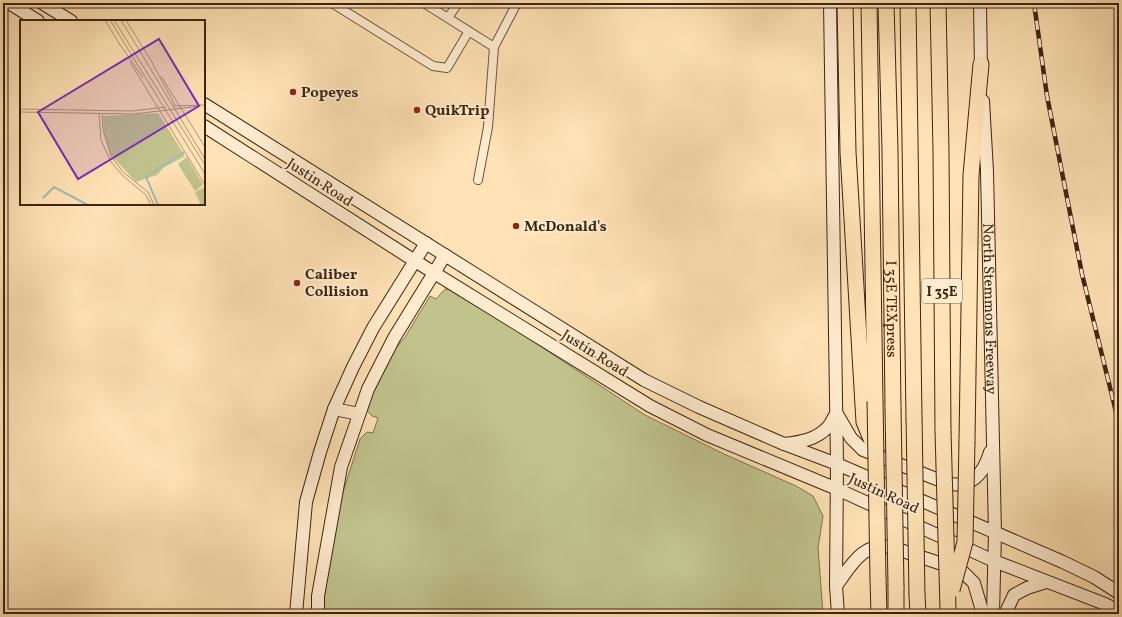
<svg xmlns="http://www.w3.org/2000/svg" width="1122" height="617" font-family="Vollkorn,serif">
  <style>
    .green { fill: #c1c38d; stroke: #7f7450 }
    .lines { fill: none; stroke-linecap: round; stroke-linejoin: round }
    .street-casing { stroke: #6e543c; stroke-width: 10 }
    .secondary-casing { stroke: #3d2413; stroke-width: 14 }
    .highway-casing { stroke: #3d2413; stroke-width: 17 }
    .street { stroke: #ffeccf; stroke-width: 8 }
    .secondary { stroke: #ffeccf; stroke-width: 12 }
    .highway { stroke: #ffe2b5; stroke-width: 15 }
    .rail-casing { stroke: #3d2413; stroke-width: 4.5 }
    .rail { stroke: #ffeccf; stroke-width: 3; stroke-dasharray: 9; stroke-linecap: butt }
    .highway-bridge-casing { stroke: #3d2413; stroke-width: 17; stroke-linecap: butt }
    .highway-bridge { stroke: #ffe2b5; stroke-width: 15 }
    .poi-dot { fill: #8f2418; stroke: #ffeccf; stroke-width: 1.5 }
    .labels { text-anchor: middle; stroke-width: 4; stroke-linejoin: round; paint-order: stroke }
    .shield { fill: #ffeccf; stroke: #77604b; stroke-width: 1 }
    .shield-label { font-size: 14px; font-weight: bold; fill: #3d2413 }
    .poi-label { font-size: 15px; font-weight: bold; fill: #3d2413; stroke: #ffeccf; text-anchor: start }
    .street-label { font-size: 15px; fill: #3d2413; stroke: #ffeccf }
    .inset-river { fill: none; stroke: #a2bcb5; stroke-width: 2 }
    .inset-road { fill: none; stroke: #b19674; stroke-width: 1 }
    .view { fill: #7b2cbf; fill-opacity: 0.15; stroke: #7b2cbf; stroke-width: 2 }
    .inset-edge { fill: none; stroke: #3d2413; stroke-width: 2 }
  </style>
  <rect width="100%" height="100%" fill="#ffe2b5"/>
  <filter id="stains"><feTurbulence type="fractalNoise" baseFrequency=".005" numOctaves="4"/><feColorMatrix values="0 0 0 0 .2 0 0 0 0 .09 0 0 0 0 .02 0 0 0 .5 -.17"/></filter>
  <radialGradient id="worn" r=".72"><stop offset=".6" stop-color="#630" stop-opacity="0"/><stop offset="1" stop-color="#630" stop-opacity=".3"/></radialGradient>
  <path class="green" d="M 445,289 L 452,290 L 502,321 L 645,415 L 724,454 L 796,486 L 813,496 L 823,516 L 818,548 L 823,614 L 324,614 L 325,579 L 342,495 L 360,439 L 367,432 L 373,433 L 378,418 L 372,416 L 366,409 L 369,399 L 388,358 L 405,337 L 430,296 L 436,299 Z"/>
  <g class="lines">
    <g class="street-casing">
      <path id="street" d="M 332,3 L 433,66 L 447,68 L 469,31
        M 424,3 L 494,47
        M 448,18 L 458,3
        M 478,180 L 488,127 L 494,47 L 517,3"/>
    </g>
    <g class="secondary-casing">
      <g id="secondary">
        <path d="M 9,3 L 38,21"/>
        <path d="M 42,3 L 71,21"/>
        <path d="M 830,3 L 837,464 L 836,586 L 838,614"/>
        <path d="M 980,3 L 981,73"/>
        <path id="s1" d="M 983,101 L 987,171 L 995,533 L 993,614"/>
        <path d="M 204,104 L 644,380 L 699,407 L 784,444 L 837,464 L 1063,562 L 1094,577 L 1119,593"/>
        <path d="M 204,126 L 415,261 L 650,406 L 707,435 L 837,489 L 994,561 L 1105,604 L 1119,611"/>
        <path d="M 334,409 L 359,414"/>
        <path d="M 837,414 L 851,438 L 863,450 L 949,484 C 953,484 958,485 962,484 C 978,481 986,466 990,452"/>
        <path d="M 784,444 C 800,442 816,440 828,427 C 831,424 833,418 836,414"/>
        <path d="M 836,586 C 851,566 862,542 891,547 L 951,567 L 964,573 L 974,583 L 983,614"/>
        <path d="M 296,614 L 306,502 L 320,452 L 334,409 L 353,367 L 373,328 L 426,243"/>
        <path d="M 318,614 L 318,596 L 341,467 L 368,389 L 394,338 L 445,255"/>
        <path d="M 1005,614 L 1014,595 L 1027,588 L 1046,582"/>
      </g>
    </g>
    <g class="highway-casing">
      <g id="highway">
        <path d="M 845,3 L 848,152 L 864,422 L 876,451"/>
        <path d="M 869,3 L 875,401"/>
        <path id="s2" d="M 886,3 L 890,150 L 893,408"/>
        <path d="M 908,3 L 914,417"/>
        <path d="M 938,3 L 941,151 L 943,431"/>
        <path d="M 967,441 L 971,175 L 981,64"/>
        <path d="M 878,579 L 879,614"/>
        <path d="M 896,587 L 896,614"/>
        <path d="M 917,595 L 918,614"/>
      </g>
    </g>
    <use href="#street" class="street"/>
    <use href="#secondary" class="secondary"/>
    <use href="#highway" class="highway"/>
    <g class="rail-casing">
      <path id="rail" d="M 1034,3 L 1047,96 L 1082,274 L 1119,424"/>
    </g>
    <use href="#rail" class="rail"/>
    <g class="highway-bridge-casing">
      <path id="highway-bridge" d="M 875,401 L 878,579
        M 893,408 L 896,587
        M 914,417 L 917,595
        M 943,431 L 948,609
        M 952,590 L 965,542 L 967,441"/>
    </g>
    <use href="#highway-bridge" class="highway-bridge"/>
  </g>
  <g class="poi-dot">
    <circle cx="293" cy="92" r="4"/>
    <circle cx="417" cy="110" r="4"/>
    <circle cx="516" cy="226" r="4"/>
    <circle cx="297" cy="283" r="4"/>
  </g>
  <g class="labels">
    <rect class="shield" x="922" y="279" width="40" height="24" rx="3"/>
    <g class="shield-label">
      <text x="942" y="296">I 35E</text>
    </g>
    <g class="poi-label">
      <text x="301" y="97">Popeyes</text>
      <text x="425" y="115">QuikTrip</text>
      <text x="524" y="231">McDonald's</text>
      <text x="305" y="279">Caliber<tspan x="305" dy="17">Collision</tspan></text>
    </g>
    <g class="street-label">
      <text transform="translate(320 182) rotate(33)" y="5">Justin Road</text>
      <text dy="5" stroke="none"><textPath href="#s2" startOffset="306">I 35E TEXpress</textPath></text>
      <text dy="5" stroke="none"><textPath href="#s1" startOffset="208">North Stemmons Freeway</textPath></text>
      <text transform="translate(595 353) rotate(32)" y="5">Justin Road</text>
      <text transform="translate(884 493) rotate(25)" y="5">Justin Road</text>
    </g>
  </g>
  <g transform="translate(20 20)">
    <rect width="185" height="185" fill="#ffe2b5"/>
    <path d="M 138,93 L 165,136 L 143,148 L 137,155 L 116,162 L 90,134 L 84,113 L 83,96 ZM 167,137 L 183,165 L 175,171 L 158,144 ZM 185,167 L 185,185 L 181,185 L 175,172 Z" fill="#c1c38d"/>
    <path class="inset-river" d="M 23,178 L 34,167 L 68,185M 138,185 L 126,157 L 164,132"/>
    <path class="inset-road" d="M 85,0 L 100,25M 90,0 L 185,154M 94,0 L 185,145M 101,0 L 185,139M 106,0 L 128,36M 99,23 L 123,58M 128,35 L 155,85M 110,42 L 185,165M 141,56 L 185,127M 153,86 L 185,85M 0,89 L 112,91 L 146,87M 0,92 L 114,94 L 180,86M 79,93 L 81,120 L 91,142 L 103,156 L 126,175 L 131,185M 82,93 L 83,110 L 91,136 L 103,152 L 128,172 L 134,185"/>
    <path class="view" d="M 139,19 L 179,86 L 58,159 L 18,92 Z"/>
    <rect width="185" height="185" class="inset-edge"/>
  </g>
  <rect width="1122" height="617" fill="none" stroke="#ffe2b5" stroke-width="16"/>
  <rect x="4" y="4" width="1114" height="609" fill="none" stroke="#3d2413" stroke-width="2"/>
  <rect x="8" y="8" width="1106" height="601" fill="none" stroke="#3d2413"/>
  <rect width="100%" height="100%" filter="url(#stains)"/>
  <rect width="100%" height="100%" fill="url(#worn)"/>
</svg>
